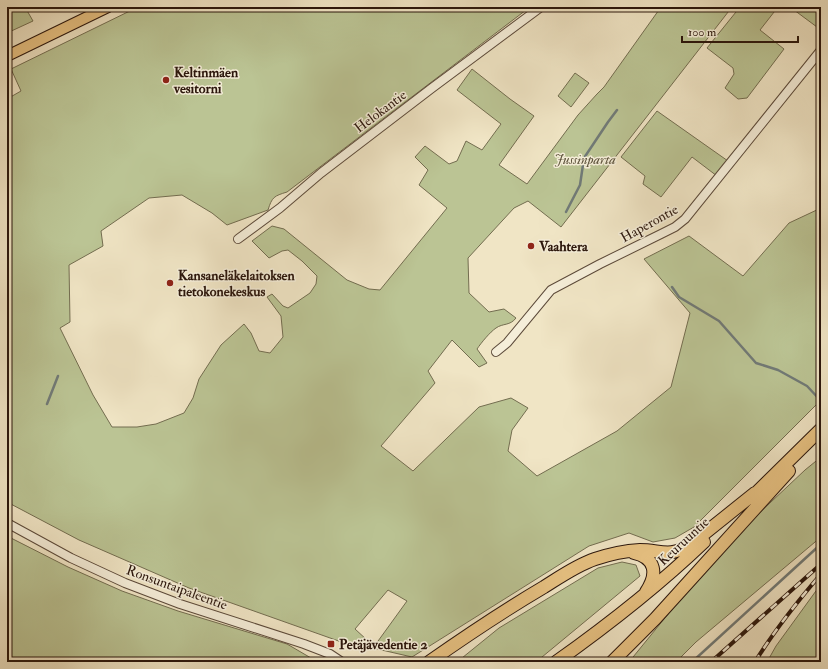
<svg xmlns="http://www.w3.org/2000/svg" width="828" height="669" font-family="'IM FELL Double Pica',serif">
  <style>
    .green { fill: #bbc494; stroke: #736d50 }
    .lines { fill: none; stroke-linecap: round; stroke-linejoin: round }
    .stream { stroke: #717a77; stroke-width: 2.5 }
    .minor-casing { stroke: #5c4a3a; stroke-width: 10 }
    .major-casing { stroke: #2b160c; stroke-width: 12 }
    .highway-casing { stroke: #2b160c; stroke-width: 14 }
    .minor { stroke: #f5eed9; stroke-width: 8 }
    .major { stroke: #e8c282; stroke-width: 10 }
    .highway { stroke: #e8c282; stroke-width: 12 }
    .rail-casing { stroke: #2b160c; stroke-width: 4 }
    .rail { stroke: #f5eed9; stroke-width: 2.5; stroke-dasharray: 8; stroke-linecap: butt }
    .poi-dot { fill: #8f2418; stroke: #f5eed9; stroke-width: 1.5 }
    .labels { text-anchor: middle; stroke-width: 3; stroke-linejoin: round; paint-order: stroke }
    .poi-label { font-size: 14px; font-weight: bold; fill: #2b160c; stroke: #f5eed9; text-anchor: start }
    .street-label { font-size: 14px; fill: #2b160c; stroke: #f5eed9 }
    .park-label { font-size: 14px; font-style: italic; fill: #5d533c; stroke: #f5eed9 }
  </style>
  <rect width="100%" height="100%" fill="#f0e5c5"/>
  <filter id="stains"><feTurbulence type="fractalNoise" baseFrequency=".005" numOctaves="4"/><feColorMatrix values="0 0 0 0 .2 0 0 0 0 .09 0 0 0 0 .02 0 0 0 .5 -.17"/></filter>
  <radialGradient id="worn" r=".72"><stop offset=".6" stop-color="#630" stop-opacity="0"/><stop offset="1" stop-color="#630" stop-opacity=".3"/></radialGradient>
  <path class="green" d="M 7,7 L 25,7 L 33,21 L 7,33 Z
    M 138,7 L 530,7 L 287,192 C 274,196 272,197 268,210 L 227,225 L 212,213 L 182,195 L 149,198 L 101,231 L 103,246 L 69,265 L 70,322 L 60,328 L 93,395 L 112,427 L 137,427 L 156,424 L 184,413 L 193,398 L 199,379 L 221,345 L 244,324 L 251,333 L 259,351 L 270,353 L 283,337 L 281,316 L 267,297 L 272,294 L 283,306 L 288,308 L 310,293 L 316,284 L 317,276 L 302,261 L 288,250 L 282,251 L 269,258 L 252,241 L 272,226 L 284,229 L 347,280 L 369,289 L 380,290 L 447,208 L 419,185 L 428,170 L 415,157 L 425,146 L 449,164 L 457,161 L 466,141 L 482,150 L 501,124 L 457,90 L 472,69 L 510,99 L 534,116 L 499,165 L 527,184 L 578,115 L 597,94 L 604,87 L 661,7 L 732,7 L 561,227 L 528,201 L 514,208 L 468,258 L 469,293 L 489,312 L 504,309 L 516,318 C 510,326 503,323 496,328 C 490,332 481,343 477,349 L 487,363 L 479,367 L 452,340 L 428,371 L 435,383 L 381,446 L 413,471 L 479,407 L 511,398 L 528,408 L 512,430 L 508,451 L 537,476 L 617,431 L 671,387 L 690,313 L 644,259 L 689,236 L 743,276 L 789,223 L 821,208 L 821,400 L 694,527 L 675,538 L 653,542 L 629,533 L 589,546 L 412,657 L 373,648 L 407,601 L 388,590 L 355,629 L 367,640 L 364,650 L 189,588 L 79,540 L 7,502 L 7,99 L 21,91 L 11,69 Z
    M 740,7 L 778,7 L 760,30 L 784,49 L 747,98 L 738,99 L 725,88 L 734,74 L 733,68 L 707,48 Z
    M 790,7 L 818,7 L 821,10 L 821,30 Z
    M 575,73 L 589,83 L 571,107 L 558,96 Z
    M 657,111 L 728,161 L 717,176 L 692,157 L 661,197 L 643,184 L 645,176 L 621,157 Z
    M 821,457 L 821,537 L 696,642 L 676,662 L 629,662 L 673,608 L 737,534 L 805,470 Z
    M 7,536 L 68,567 L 122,591 L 178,611 L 287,644 L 311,658 L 315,662 L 7,662 Z
    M 622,562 L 636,565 L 640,576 L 536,662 L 457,662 L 499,628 L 598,568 Z
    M 821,584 L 821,662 L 767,662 L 776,646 Z"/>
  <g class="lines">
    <path class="stream" d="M 566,212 L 580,185 L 584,158 L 608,122 L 617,110
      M 672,287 L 679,297 L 719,321 L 756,363 L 778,370 L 807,386 L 821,401
      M 47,404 L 58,376
      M 692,662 L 821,544
      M 821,662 L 821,661"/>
    <g class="minor-casing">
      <path id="minor" d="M 238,239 L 280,208 L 321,173 L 432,88 L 541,7
        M 496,352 L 507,343 L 551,290 L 600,264 L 661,234 L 675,227 L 685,219 L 821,50
        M 7,523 L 71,558 L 125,583 L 180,604 L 304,644 L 330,654 L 342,662"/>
    </g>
    <g class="major-casing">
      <path id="major" d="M 7,56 L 108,7"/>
    </g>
    <g class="highway-casing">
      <path id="highway" d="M 751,498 L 821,429
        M 634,553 C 656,558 658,574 646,592
        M 429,662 C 466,636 505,610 544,587 C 560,577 577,565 595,559 C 610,554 624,551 640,550 C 661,550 669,558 690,545 L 755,493
        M 556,662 C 608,625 658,586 704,542
        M 612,662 L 655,619 L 789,471"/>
    </g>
    <use href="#minor" class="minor"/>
    <use href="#major" class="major"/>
    <use href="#highway" class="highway"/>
    <g class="rail-casing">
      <path id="rail" d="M 711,662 L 821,564
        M 755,662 C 774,631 797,602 821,574"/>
    </g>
    <use href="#rail" class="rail"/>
  </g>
  <g class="poi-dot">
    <circle cx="166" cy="80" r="4"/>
    <circle cx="531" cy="246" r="4"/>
    <circle cx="170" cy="283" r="4"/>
    <rect x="327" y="640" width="8" height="8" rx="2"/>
  </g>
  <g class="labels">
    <g class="poi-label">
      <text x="174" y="77">Keltinmäen<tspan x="174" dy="16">vesitorni</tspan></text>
      <text x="539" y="251">Vaahtera</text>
      <text x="178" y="280">Kansaneläkelaitoksen<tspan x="178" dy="16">tietokonekeskus</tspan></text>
      <text x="339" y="649">Petäjävedentie 2</text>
    </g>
    <g class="street-label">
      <text transform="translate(380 111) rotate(-37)" y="5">Helokantie</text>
      <text transform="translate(649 223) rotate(-29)" y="5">Haperontie</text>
      <text transform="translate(683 541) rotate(-43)" y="5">Keuruuntie</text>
      <text transform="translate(177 587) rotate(20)" y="5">Ronsuntaipaleentie</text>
    </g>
    <g class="park-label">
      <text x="585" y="164">Jussinparta</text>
    </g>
  </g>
  <rect width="828" height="669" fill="none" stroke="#f0e5c5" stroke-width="24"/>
  <rect x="8" y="8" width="812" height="653" fill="none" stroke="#2b160c" stroke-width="2"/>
  <rect x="12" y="12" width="804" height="645" fill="none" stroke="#2b160c"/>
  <path d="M682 36v6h116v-6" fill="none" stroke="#2b160c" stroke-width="2"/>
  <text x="688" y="36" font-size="12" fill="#2b160c" stroke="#f5eed9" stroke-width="3" paint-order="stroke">100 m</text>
  <rect width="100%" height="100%" filter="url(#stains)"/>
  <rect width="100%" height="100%" fill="url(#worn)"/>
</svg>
